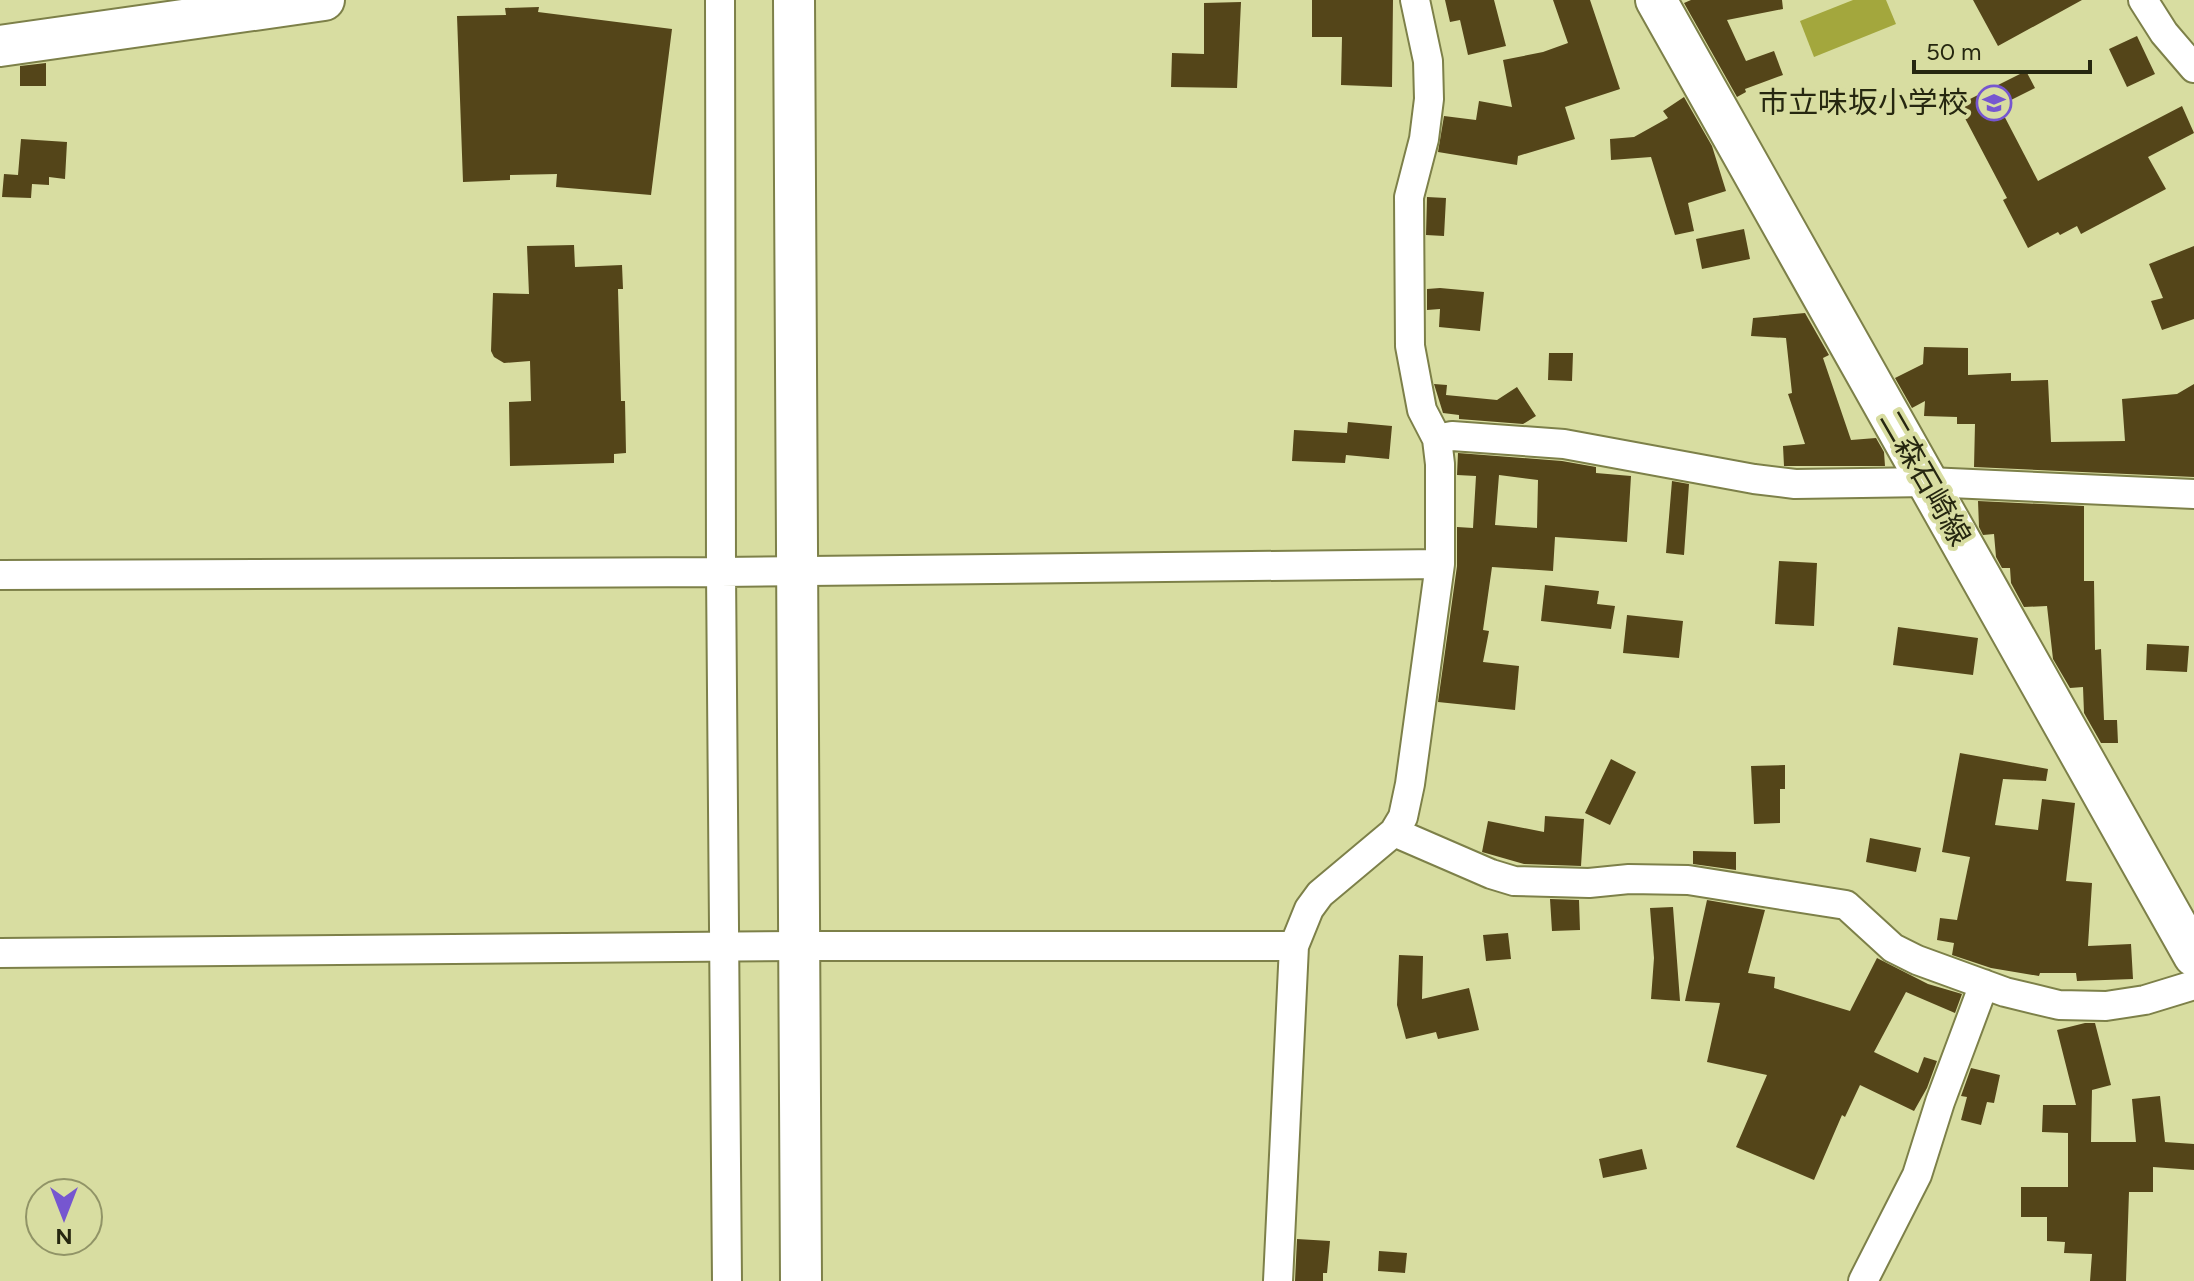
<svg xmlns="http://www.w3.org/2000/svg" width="2194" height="1281" font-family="Figtree,'Noto Sans JP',sans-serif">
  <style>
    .water { fill: #a3a73d }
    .building { fill: #544519; fill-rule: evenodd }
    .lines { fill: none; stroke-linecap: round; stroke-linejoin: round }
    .street-casing { stroke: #7d8049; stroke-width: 32 }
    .secondary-casing { stroke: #7d8049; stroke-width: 44 }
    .street { stroke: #fff; stroke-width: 28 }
    .secondary { stroke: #fff; stroke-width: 40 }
    .labels { text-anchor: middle; stroke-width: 8; stroke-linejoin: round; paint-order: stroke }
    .poi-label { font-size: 30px; fill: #262710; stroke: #d8dda1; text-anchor: end }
    .street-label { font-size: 30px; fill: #262710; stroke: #d8dda1 }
  </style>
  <rect width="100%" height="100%" fill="#d8dda1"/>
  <path class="water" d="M 1853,0 L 1886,0 L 1896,24 L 1814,57 L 1800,21 Z"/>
  <path class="building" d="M 1312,0 L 1393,0 L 1392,87 L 1341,85 L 1342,37 L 1312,37 Z
    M 1445,0 L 1494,0 L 1506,46 L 1468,55 L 1460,20 L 1450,22 Z
    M 1553,0 L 1590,0 L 1620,89 L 1565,107 L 1575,139 L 1518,156 L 1517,165 L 1438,152 L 1444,116 L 1476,120 L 1479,101 L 1512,107 L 1503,60 L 1543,52 L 1568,43 Z
    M 1691,0 L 1782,0 L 1783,9 L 1727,20 L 1746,61 L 1774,51 L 1783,75 L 1745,89 L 1746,92 L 1737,97 L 1684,3 Z
    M 1973,0 L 2082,0 L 1998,46 Z
    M 1241,2 L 1237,88 L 1171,87 L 1172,53 L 1204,54 L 1204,3 Z
    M 539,7 L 538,12 L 672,29 L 651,195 L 556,187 L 557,174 L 510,175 L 510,180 L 463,182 L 457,16 L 506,15 L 505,8 Z
    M 2137,36 L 2155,74 L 2127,87 L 2109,49 Z
    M 46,63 L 46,86 L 20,86 L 20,66 Z
    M 2026,71 L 2035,88 L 1999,106 L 2038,181 L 2182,106 L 2194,133 L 2148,157 L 2166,189 L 2081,234 L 2077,226 L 2060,235 L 2058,232 L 2028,248 L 2003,200 L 2007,198 L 1958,105 Z
    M 1684,97 L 1712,146 L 1726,191 L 1688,203 L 1694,231 L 1675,235 L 1651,157 L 1611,160 L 1610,139 L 1634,137 L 1668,118 L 1663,111 Z
    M 21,139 L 67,142 L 65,179 L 49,177 L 49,185 L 32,184 L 31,198 L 2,197 L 4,174 L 18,175 Z
    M 1427,197 L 1446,198 L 1444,236 L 1426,235 Z
    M 1744,229 L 1750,259 L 1702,269 L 1696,239 Z
    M 574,245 L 575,267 L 622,265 L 623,289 L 618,289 L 621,401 L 625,401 L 626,453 L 614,454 L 614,463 L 510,466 L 509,402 L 531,401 L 530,361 L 504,363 L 494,357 L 491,351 L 493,293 L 529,294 L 527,246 Z
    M 2194,246 L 2194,319 L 2162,330 L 2151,301 L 2163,298 L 2149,264 Z
    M 1440,288 L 1484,292 L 1480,331 L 1439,327 L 1440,309 L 1427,310 L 1427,289 Z
    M 1805,313 L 1829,355 L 1823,358 L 1851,440 L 1876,438 L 1884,452 L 1885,466 L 1784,466 L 1783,446 L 1805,444 L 1788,394 L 1792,393 L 1786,338 L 1751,336 L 1753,318 Z
    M 1924,347 L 1968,348 L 1968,375 L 2011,373 L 2011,381 L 2048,380 L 2051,442 L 2125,441 L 2122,399 L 2177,394 L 2194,384 L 2194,477 L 1974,467 L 1975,424 L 1957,424 L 1957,417 L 1924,416 L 1925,401 L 1912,408 L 1895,378 L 1923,364 Z
    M 1549,353 L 1573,353 L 1572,381 L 1548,380 Z
    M 1434,384 L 1447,385 L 1446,395 L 1497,400 L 1517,387 L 1536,416 L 1523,424 L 1459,419 L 1459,415 L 1443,413 Z
    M 1348,422 L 1392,426 L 1389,459 L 1346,455 L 1345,463 L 1292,461 L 1294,430 L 1347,433 Z
    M 1458,453 L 1562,461 L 1596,467 L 1596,473 L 1631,476 L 1627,542 L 1555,537 L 1553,571 L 1492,567 L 1483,630 L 1489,631 L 1483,662 L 1519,666 L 1515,710 L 1438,702 L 1457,566 L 1457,527 L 1473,528 L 1476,476 L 1457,475 ZM 1499,475 L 1538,480 L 1537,528 L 1495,525 Z
    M 1672,481 L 1689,484 L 1684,555 L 1666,553 Z
    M 1978,501 L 2084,506 L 2084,581 L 2094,581 L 2095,650 L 2101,649 L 2104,720 L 2117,720 L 2118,743 L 2101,743 L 2084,713 L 2083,687 L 2070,688 L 2053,659 L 2047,606 L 2024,607 L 2011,583 L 2010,568 L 2002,568 L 1996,557 L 1994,534 L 1983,535 L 1979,527 Z
    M 1779,561 L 1817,563 L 1814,626 L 1775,624 Z
    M 1545,585 L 1599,591 L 1597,604 L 1615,606 L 1611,629 L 1541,621 Z
    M 1627,615 L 1683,621 L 1679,658 L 1623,653 Z
    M 1898,627 L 1978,638 L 1973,675 L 1893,665 Z
    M 2147,644 L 2189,646 L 2187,672 L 2146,670 Z
    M 1960,753 L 2048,769 L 2046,781 L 2003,779 L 1995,825 L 2038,830 L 2042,799 L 2075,803 L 2066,881 L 2092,883 L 2088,946 L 2131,944 L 2133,979 L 2077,981 L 2076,973 L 2040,973 L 2039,976 L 1991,968 L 1952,955 L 1954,943 L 1937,940 L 1940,918 L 1957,920 L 1970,857 L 1942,852 Z
    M 1611,759 L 1636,772 L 1610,825 L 1585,813 Z
    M 1785,765 L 1785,789 L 1780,789 L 1780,823 L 1754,824 L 1751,766 Z
    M 1545,816 L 1584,819 L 1581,866 L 1524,864 L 1482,852 L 1488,821 L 1544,832 Z
    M 1870,838 L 1921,848 L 1916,872 L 1866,862 Z
    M 1693,851 L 1736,852 L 1736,870 L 1693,864 Z
    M 1550,899 L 1579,900 L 1580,930 L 1552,931 Z
    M 1707,900 L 1765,910 L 1748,973 L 1775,977 L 1774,988 L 1850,1011 L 1877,958 L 1928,984 L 1962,994 L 1955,1013 L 1906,992 L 1874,1052 L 1918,1073 L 1924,1057 L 1937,1061 L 1927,1088 L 1914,1111 L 1860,1085 L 1845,1117 L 1842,1115 L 1814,1180 L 1736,1147 L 1767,1075 L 1707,1062 L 1720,1003 L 1685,1001 Z
    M 1673,907 L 1680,1001 L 1651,999 L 1654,958 L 1650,908 Z
    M 1508,933 L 1511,959 L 1486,961 L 1483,935 Z
    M 1399,955 L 1423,956 L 1422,999 L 1469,988 L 1479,1030 L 1438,1039 L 1436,1032 L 1406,1039 L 1397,1005 Z
    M 2085,1023 L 2095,1023 L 2111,1085 L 2092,1090 L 2091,1142 L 2136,1142 L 2132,1099 L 2160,1096 L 2165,1142 L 2194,1144 L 2194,1170 L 2153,1167 L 2153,1192 L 2129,1192 L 2126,1281 L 2090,1281 L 2092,1254 L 2064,1253 L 2065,1242 L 2047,1241 L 2047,1217 L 2021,1217 L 2021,1187 L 2068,1187 L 2068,1133 L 2042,1132 L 2043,1105 L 2076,1105 L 2057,1030 Z
    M 1971,1068 L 2000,1075 L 1994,1103 L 1987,1102 L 1981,1125 L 1961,1120 L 1967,1097 L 1961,1096 Z
    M 1642,1149 L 1647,1169 L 1603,1178 L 1599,1159 Z
    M 1297,1239 L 1330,1241 L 1327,1273 L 1323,1273 L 1323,1281 L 1295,1281 Z
    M 1379,1251 L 1407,1253 L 1405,1273 L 1378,1271 Z"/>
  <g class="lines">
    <g class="street-casing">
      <path id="street" d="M 720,0 L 721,572 L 727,1281
        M 2143,0 L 2164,33 L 2194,68
        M 1437,439 L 1452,436 L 1564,444 L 1754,479 L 1795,484 L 1928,482 L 2194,494
        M 0,575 L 721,572 L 1440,564
        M 1394,832 L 1491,874 L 1514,881 L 1589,883 L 1629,879 L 1688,880 L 1846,905 L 1893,948 L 1917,960 L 2005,992 L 2059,1005 L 2106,1006 L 2145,1000 L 2194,985
        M 0,953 L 799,946 L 1294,946
        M 1278,1281 L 1294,946 L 1309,909 L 1320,894 L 1394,832 L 1403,817 L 1410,784 L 1440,564 L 1440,464 L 1437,439 L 1422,410 L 1410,346 L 1409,197 L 1424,139 L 1429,99 L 1428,61 L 1415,0
        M 1863,1281 L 1917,1175 L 1940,1102 L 1984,984"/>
    </g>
    <g class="secondary-casing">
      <path id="secondary" d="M 794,0 L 801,1281
        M 1656,0 L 2194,956
        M 0,46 L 324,0"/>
    </g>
    <use href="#street" class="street"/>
    <use href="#secondary" class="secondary"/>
  </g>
  <defs>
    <g id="school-ring" transform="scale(1.8)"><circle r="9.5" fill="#d8dda1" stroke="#7656d0" stroke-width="1.5"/><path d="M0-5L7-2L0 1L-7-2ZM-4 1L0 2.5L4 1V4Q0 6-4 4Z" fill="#7656d0"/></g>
  </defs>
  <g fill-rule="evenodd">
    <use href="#school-ring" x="1994" y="103"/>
  </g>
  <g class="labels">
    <g class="poi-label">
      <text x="1968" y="113">市立味坂小学校</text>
    </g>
    <g class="street-label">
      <text transform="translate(1925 478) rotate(60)" y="10">二森石崎線</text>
    </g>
  </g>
  <g transform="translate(64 1217) rotate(180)"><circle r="38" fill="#d8dda1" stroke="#919467" stroke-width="2"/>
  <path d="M0-6L14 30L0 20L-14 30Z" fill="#7656d0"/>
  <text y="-12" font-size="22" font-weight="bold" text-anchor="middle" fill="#262710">N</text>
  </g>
  <path d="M1914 60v12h176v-12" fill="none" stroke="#262710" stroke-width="4"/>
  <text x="1926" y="60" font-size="24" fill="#262710" stroke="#d8dda1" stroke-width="6" paint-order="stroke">50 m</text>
</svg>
